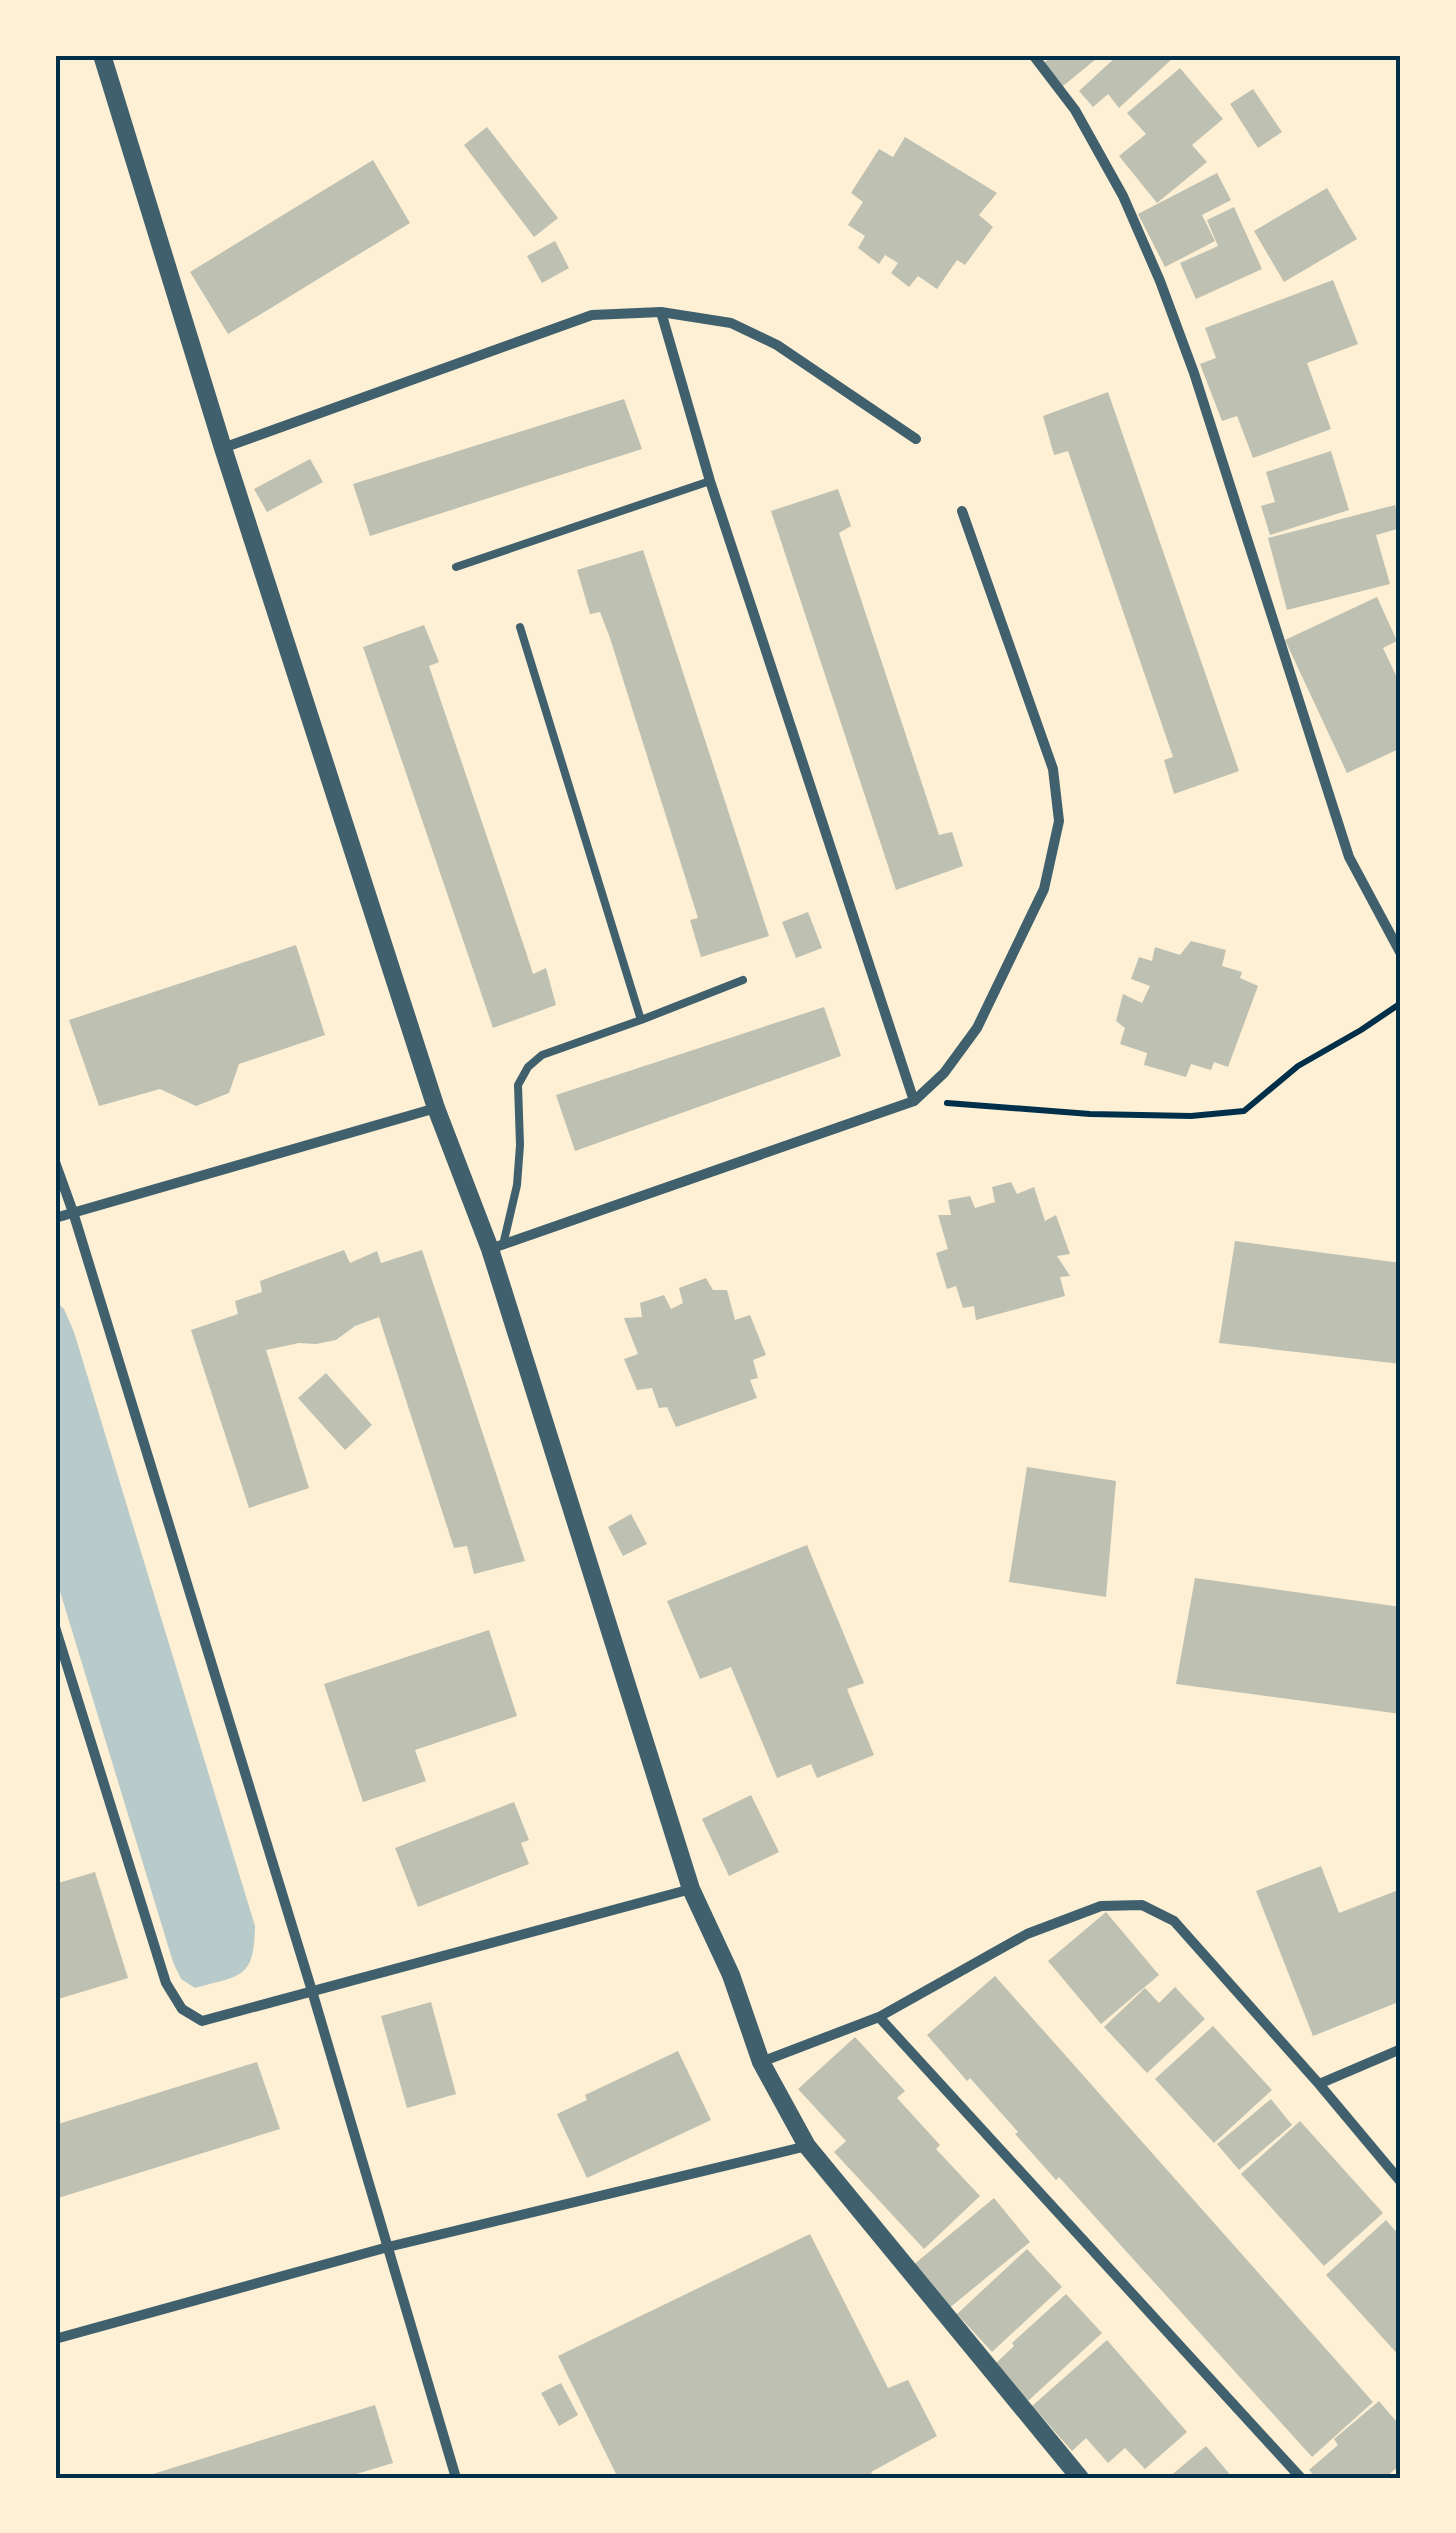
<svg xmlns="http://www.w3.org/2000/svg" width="1456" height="2533" font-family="'Source Serif 4',serif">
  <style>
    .green { fill: #b9caca }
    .building { fill: #bec0b2 }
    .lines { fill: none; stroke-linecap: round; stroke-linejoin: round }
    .path { stroke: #003049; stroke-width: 6 }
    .service { stroke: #3f606c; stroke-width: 8 }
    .minor { stroke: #3f606c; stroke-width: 10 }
    .tertiary { stroke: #3f606c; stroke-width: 18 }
    .neatline { fill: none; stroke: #003049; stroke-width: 4 }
  </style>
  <rect width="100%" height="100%" fill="#fdf0d5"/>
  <path class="green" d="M 55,1300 L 64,1309 L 74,1332 L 255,1926 C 254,1979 242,1975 195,1988 L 181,1979 L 173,1962 L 55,1575 Z"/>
  <path class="building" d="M 1053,55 L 1101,55 L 1063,86 L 1044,63 Z
    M 1118,55 L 1171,55 L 1173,58 L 1119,108 L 1108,94 L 1093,107 L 1079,91 Z
    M 1180,68 L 1223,119 L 1192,145 L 1207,162 L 1157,203 L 1119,156 L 1146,134 L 1127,113 Z
    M 1253,89 L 1282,132 L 1258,148 L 1230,104 Z
    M 487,127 L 558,218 L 534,237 L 464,145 Z
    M 905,137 L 997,193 L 979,215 L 993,227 L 965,265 L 957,260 L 937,289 L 918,276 L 909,287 L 891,273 L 898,263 L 885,255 L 879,264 L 858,248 L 865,236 L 848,225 L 863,202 L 851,193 L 879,149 L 893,157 Z
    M 373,160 L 410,223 L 228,334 L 190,272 Z
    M 1217,173 L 1231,200 L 1202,215 L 1215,241 L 1165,267 L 1138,214 Z
    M 1327,188 L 1357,239 L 1284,282 L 1254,231 Z
    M 1234,207 L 1262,269 L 1196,299 L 1180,263 L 1218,246 L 1207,220 Z
    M 555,241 L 569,268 L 542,283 L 527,256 Z
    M 1333,280 L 1358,344 L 1307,363 L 1331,429 L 1253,458 L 1237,416 L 1222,421 L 1200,364 L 1216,358 L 1205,328 Z
    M 1108,392 L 1239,771 L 1174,794 L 1164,760 L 1173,757 L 1068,451 L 1054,455 L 1043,416 Z
    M 624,399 L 642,449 L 370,536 L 353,484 Z
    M 1331,451 L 1349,510 L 1270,535 L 1261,506 L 1275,502 L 1266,472 Z
    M 310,459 L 323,482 L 267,512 L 254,489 Z
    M 838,489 L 851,526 L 839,533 L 931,811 L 939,835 L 952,832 L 963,866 L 896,890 L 771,511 Z
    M 1395,505 L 1401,528 L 1376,535 L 1390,584 L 1287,610 L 1268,538 Z
    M 643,550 L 769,936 L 701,957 L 690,920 L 698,918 L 610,638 L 600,612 L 590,614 L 577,570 Z
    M 1377,597 L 1397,641 L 1383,648 L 1401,686 L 1401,748 L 1347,773 L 1285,640 Z
    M 424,625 L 439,662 L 429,666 L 526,952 L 533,974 L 546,968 L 556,1005 L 493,1028 L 363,647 Z
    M 808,912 L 822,948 L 796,958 L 782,922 Z
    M 1191,941 L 1226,950 L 1222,966 L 1242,972 L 1240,978 L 1258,986 L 1228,1067 L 1214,1062 L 1211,1070 L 1191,1064 L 1186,1077 L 1144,1065 L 1147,1053 L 1120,1044 L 1125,1028 L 1116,1021 L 1123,994 L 1142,1003 L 1150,986 L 1131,979 L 1139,957 L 1152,961 L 1155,947 L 1180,955 Z
    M 296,945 L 325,1035 L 239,1064 L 229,1093 L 196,1106 L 160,1089 L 99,1106 L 69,1020 Z
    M 824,1007 L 841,1056 L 575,1151 L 556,1095 Z
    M 1011,1182 L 1017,1194 L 1034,1187 L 1045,1221 L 1056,1215 L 1070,1254 L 1057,1256 L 1070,1276 L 1060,1277 L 1065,1296 L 976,1320 L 974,1306 L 963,1308 L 956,1286 L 947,1289 L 936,1253 L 948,1249 L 938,1215 L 951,1215 L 948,1200 L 970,1196 L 975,1208 L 995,1202 L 992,1187 Z
    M 1235,1241 L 1401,1263 L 1401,1364 L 1219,1343 Z
    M 344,1250 L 350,1263 L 377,1251 L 381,1263 L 422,1250 L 525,1561 L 474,1574 L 467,1546 L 454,1548 L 379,1317 L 355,1326 L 336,1340 L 316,1344 L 299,1343 L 266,1350 L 309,1488 L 249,1508 L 191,1330 L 238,1314 L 235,1301 L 262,1292 L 260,1281 Z
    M 706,1278 L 713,1290 L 727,1290 L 735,1320 L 750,1315 L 766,1355 L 753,1360 L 758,1378 L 750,1380 L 757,1398 L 676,1427 L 667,1407 L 659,1408 L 652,1388 L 637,1390 L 624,1359 L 638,1354 L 624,1318 L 642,1317 L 640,1303 L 664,1295 L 671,1309 L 683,1303 L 679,1288 Z
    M 326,1373 L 372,1425 L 345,1450 L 298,1398 Z
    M 1027,1467 L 1116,1481 L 1106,1597 L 1009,1582 Z
    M 631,1514 L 647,1544 L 623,1556 L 608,1527 Z
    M 807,1545 L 864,1683 L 847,1689 L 874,1755 L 817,1778 L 811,1764 L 777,1778 L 731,1667 L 700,1679 L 667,1601 Z
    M 1195,1578 L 1401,1607 L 1401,1714 L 1176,1684 Z
    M 489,1630 L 517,1716 L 415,1750 L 426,1781 L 363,1802 L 324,1684 Z
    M 751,1795 L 779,1852 L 729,1876 L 702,1819 Z
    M 514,1802 L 529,1840 L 521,1843 L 529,1864 L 418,1907 L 395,1848 Z
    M 1321,1866 L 1339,1913 L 1401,1889 L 1401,2001 L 1313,2036 L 1256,1891 Z
    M 95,1872 L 128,1978 L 55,2000 L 55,1884 Z
    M 1106,1912 L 1159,1975 L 1101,2024 L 1048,1961 Z
    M 995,1976 L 1373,2402 L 1312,2457 L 1059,2177 L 1056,2180 L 1015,2134 L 1018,2132 L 970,2078 L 967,2081 L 927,2035 Z
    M 1175,1987 L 1205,2019 L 1147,2073 L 1104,2027 L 1145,1988 L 1159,2003 Z
    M 431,2002 L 456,2094 L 407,2108 L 381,2016 Z
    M 1213,2026 L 1272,2090 L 1214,2143 L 1155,2079 Z
    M 855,2037 L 905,2091 L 897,2098 L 940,2145 L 936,2149 L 980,2196 L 924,2249 L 834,2152 L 846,2141 L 798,2089 Z
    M 678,2051 L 711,2120 L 587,2178 L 557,2114 L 587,2100 L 585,2095 Z
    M 257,2062 L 280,2129 L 55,2199 L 55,2125 Z
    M 1271,2099 L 1292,2125 L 1239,2170 L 1217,2144 Z
    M 1300,2121 L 1383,2213 L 1324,2266 L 1241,2174 Z
    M 994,2198 L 1030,2242 L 948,2309 L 912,2266 Z
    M 1386,2220 L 1401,2237 L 1401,2358 L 1326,2275 Z
    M 810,2234 L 888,2388 L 908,2380 L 937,2436 L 871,2472 L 875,2478 L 618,2478 L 558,2356 Z
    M 1027,2249 L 1062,2287 L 992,2352 L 957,2314 Z
    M 1066,2294 L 1102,2333 L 1028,2401 L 995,2364 L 1014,2346 L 1012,2343 Z
    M 1107,2340 L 1187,2432 L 1145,2469 L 1125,2448 L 1108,2463 L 1086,2438 L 1072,2451 L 1032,2406 Z
    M 561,2383 L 578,2415 L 559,2426 L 541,2393 Z
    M 1379,2401 L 1401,2427 L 1401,2464 L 1385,2478 L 1316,2478 L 1309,2470 L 1338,2445 L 1334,2439 Z
    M 375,2405 L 393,2463 L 343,2478 L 140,2478 Z
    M 1206,2446 L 1233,2478 L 1168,2478 Z"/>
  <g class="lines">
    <path class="path" d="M 947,1103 L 1090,1114 L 1191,1116 L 1244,1111 L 1298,1066 L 1361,1030 L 1401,1003"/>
    <path class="service" d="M 456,567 L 710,481
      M 520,627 L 641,1020
      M 503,1245 L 517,1185 L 520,1145 L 518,1085 L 528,1067 L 542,1055 L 641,1020 L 743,980"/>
    <path class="minor" d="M 1033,55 L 1075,110 L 1123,196 L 1160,281 L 1194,373 L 1349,857 L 1401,954
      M 661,312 L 710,481 L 914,1101
      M 223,448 L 592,315 L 661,312 L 731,323 L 777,345 L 916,439
      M 55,1162 L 73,1212 L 312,1991 L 456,2478
      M 55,1218 L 436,1108
      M 490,1249 L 914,1101 L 944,1073 L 977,1028 L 1044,889 L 1059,821 L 1053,769 L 962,511
      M 55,1627 L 166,1983 L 182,2009 L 202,2021 L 691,1889
      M 879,2017 L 1301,2478
      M 761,2062 L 879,2017 L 1027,1934 L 1101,1906 L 1142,1905 L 1174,1921 L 1319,2084 L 1401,2182
      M 1319,2084 L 1401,2049
      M 55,2339 L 388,2247 L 807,2146"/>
    <path class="tertiary" d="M 102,55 L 223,448 L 436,1108 L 490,1249 L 691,1889 L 731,1975 L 761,2062 L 807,2146 L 1080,2478"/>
  </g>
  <rect width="1456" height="2533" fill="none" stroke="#fdf0d5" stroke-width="115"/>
  <rect x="58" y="58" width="1340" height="2418" class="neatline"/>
</svg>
